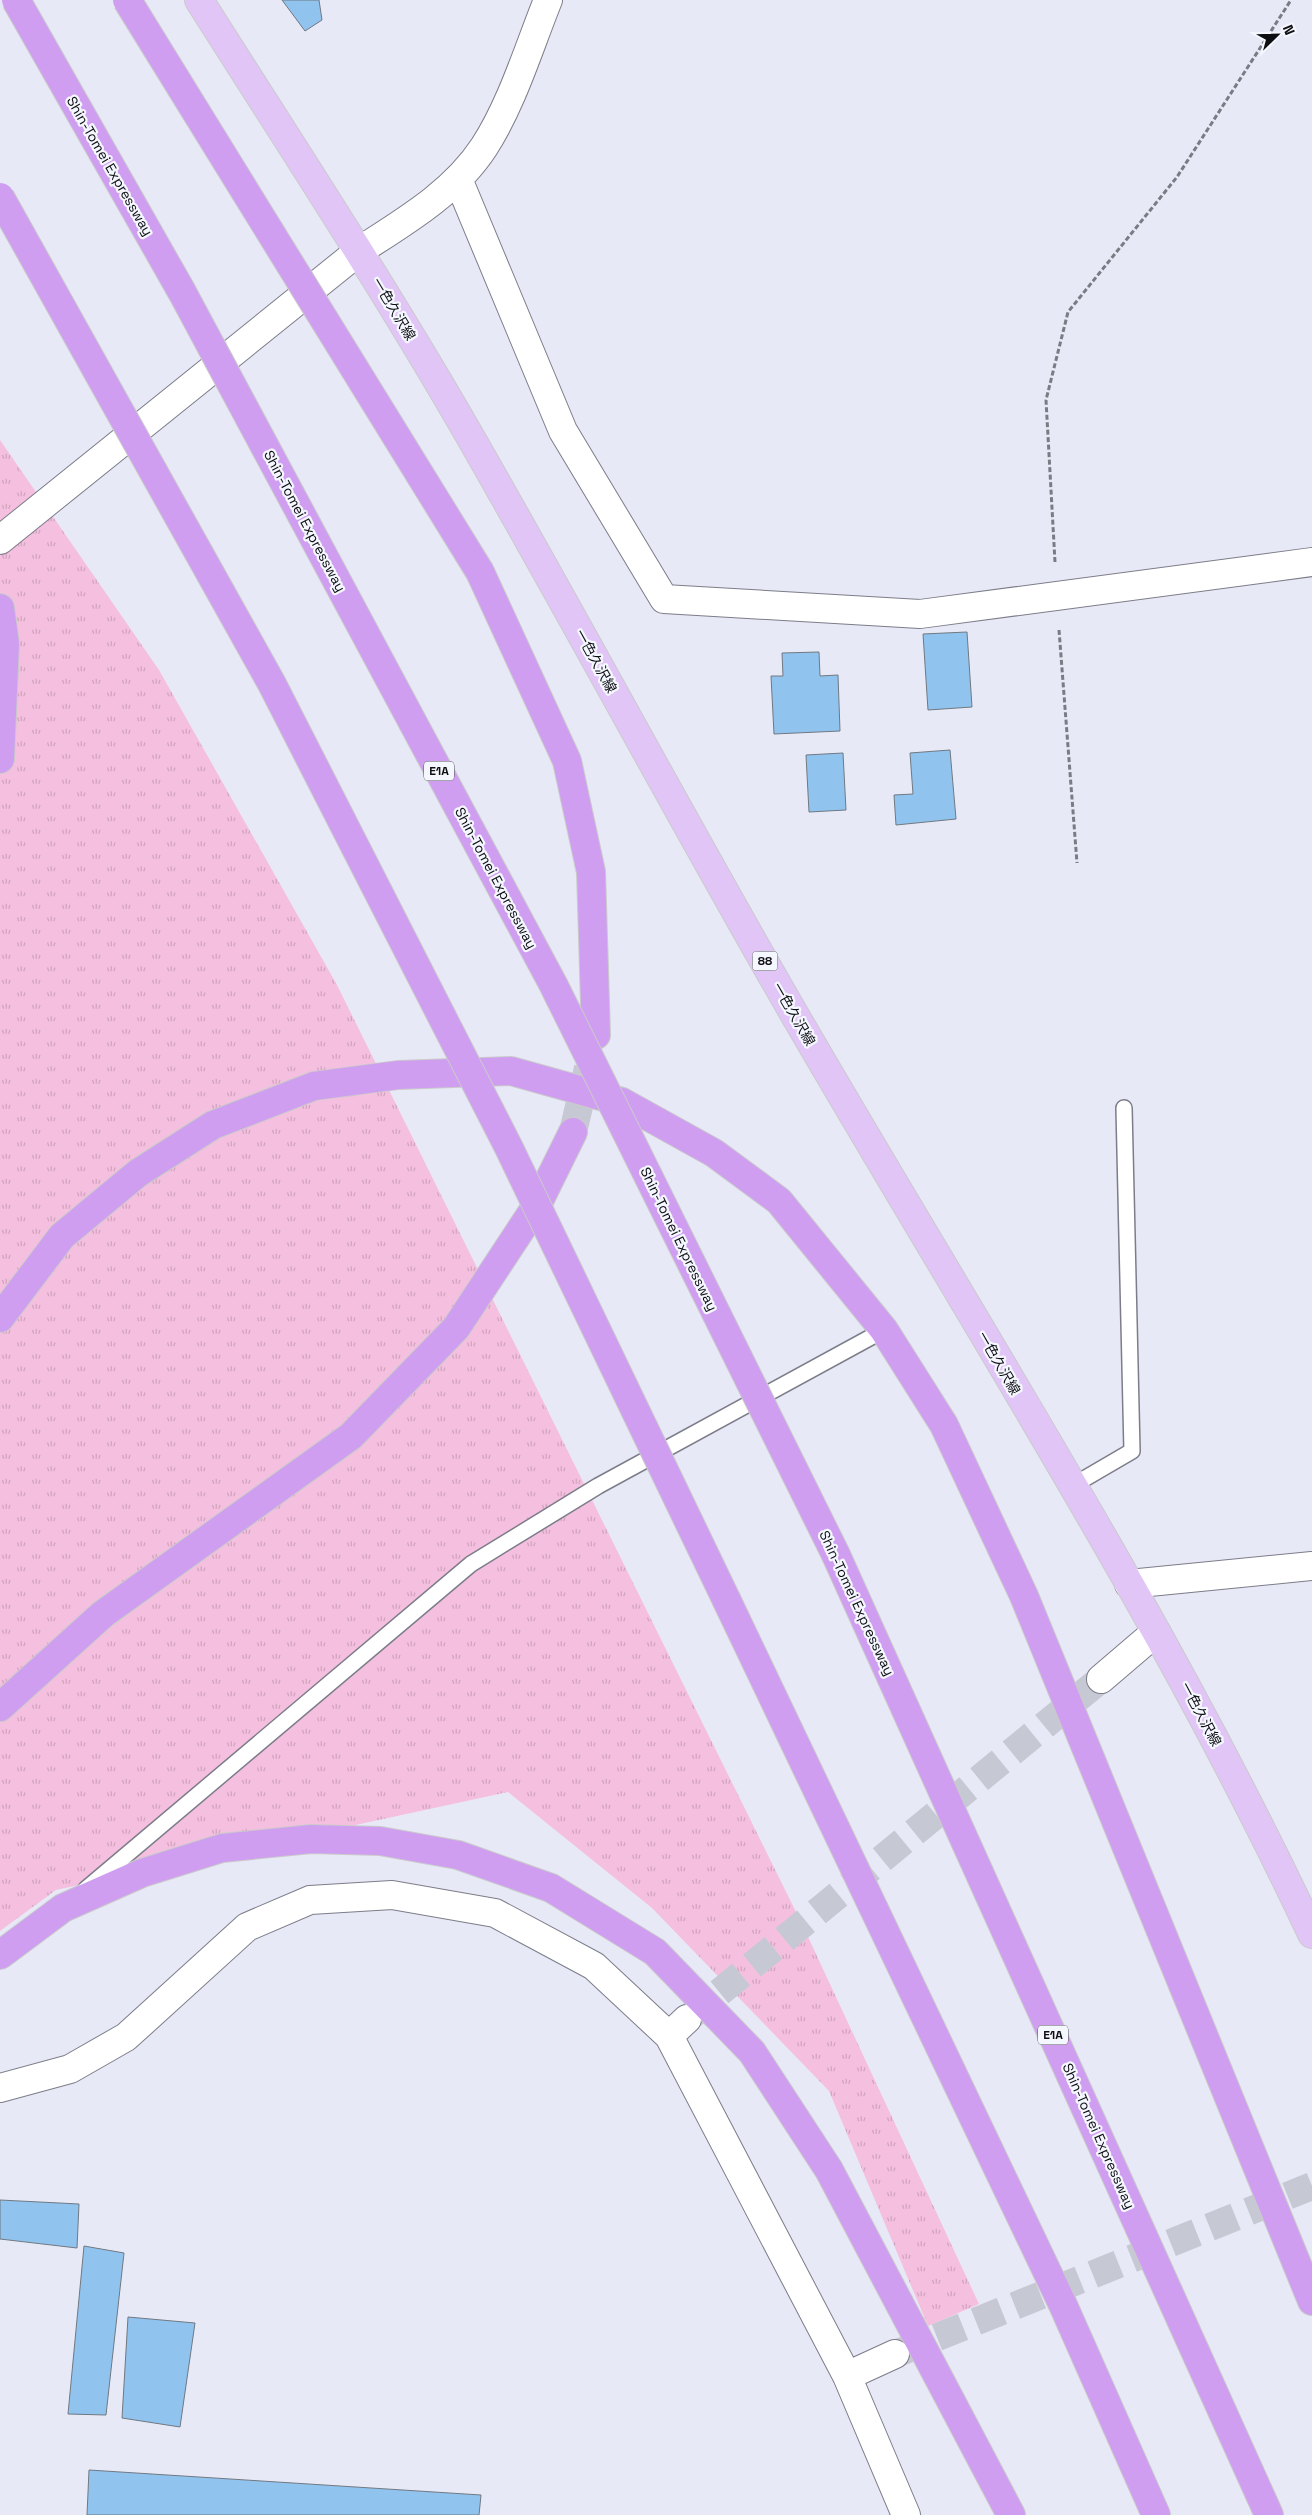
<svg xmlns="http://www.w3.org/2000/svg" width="1312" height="2515" font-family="'Space Grotesk','Noto Sans JP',sans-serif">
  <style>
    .grass { fill: url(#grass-tufts) }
    .building { fill: #91c3ef; stroke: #707982 }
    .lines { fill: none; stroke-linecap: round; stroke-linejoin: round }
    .street-tunnel { stroke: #c6c8d4; stroke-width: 28; stroke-dasharray: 28 14; stroke-linecap: butt }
    .highway-tunnel { stroke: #c6c8d4; stroke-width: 28; stroke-dasharray: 28 14; stroke-linecap: butt }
    .lane-casing { stroke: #7c7d89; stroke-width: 18 }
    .street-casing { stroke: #7c7d89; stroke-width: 30 }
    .secondary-casing { stroke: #7c7d89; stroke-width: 30 }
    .primary-casing { stroke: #cacacb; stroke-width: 30 }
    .highway-casing { stroke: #cacacb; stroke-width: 30 }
    .path { stroke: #7a7c84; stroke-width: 3; stroke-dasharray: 5 2.5; stroke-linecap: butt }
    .lane { stroke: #fff; stroke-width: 15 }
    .street { stroke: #fff; stroke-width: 28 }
    .secondary { stroke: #fff; stroke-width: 28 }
    .primary { stroke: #e2c5f7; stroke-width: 28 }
    .highway { stroke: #cf9ef1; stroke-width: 28 }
    .highway-bridge-casing { stroke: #cacacb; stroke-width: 30; stroke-linecap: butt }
    .highway-bridge { stroke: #cf9ef1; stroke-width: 28 }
    .labels { text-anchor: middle; stroke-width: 4.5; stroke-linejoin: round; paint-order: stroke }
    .shield { fill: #f5f7fe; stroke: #535459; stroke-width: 1 }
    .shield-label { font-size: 12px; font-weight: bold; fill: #0d0e12 }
    .street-label { font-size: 14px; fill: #0d0e12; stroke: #f5f7fe }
  </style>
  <defs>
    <pattern id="grass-tufts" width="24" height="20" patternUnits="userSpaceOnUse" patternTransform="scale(1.25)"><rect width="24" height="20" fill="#f5c0df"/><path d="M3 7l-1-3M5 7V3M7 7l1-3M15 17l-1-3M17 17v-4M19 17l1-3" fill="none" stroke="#d1a4be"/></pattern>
  </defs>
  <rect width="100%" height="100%" fill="#e7e9f6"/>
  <path class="grass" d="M 0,440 L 159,670 L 337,985 L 802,1924 L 979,2304 L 928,2326 L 829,2091 L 652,1908 L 508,1792 L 56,1890 L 0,1931 Z"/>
  <path class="building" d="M 282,0 L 319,0 L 322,20 L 305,31 Z
    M 967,632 L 972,707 L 928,710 L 923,634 Z
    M 819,652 L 820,676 L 838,675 L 840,731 L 774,734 L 771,676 L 783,676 L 782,653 Z
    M 950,750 L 956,819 L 896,825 L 894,795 L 913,794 L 910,753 Z
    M 843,753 L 846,810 L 809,812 L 806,755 Z
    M 0,2200 L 79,2204 L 77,2248 L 0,2239 Z
    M 84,2246 L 124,2253 L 106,2415 L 68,2414 Z
    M 128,2317 L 195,2323 L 180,2427 L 122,2418 Z
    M 89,2470 L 481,2495 L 479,2515 L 87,2515 Z"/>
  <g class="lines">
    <path class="street-tunnel" d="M 687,2019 L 1101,1679
      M 898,2353 L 1312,2186"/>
    <path class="highway-tunnel" d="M 573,1132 L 588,1068"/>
    <g class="lane-casing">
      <path id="lane" d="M 1072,1486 L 1132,1451 L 1124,1108
        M 86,1889 L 471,1564 L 598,1486 L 884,1330"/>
    </g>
    <g class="street-casing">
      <path id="street" d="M 458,179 L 563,431 L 664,599 L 920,614 L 1312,562
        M 359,251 C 404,222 454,193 484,147 C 512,104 529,47 548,0
        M 1129,1584 L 1312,1566
        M 1101,1679 L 1156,1632
        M 669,2036 L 687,2019
        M 0,2088 L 70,2069 L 126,2037 L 247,1927 L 310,1900 L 392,1895 L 495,1913 L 594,1966 L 669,2036 L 847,2376 L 906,2515
        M 847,2376 L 895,2354"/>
    </g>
    <g class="secondary-casing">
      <path id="secondary" d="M 0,540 L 359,251"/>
    </g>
    <g class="primary-casing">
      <path id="primary" d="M 199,0 C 287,139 377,276 460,419 C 572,613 677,811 789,1005 C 967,1313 1161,1612 1312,1934"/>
    </g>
    <g class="highway-casing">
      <path id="highway" d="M 480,572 L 567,761 L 591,872 L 596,1035
        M 0,608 L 5,644 L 0,759
        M 0,1318 L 62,1236 L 138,1173 L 213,1125 L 314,1086 L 398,1075 L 511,1071 L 622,1102 L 714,1153 L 779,1201 L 884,1330 L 944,1425 L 1024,1596 L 1312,2301
        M 836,1555 L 1269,2515
        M 727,1601 L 1063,2305 L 1156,2515
        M 0,1707 L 103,1614 L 351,1436 L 456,1328 L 537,1205 L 573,1132
        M 0,1955 L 63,1908 L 142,1873 L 222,1848 L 311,1839 L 380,1841 L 458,1855 L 551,1888 L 655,1952 L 752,2052 L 829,2170 L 1011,2515"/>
    </g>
    <path class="path" d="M 1055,562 L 1046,400 L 1068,312 L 1177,177 L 1291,0
      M 1059,630 L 1077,863"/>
    <use href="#lane" class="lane"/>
    <use href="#street" class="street"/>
    <use href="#secondary" class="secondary"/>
    <use href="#primary" class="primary"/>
    <use href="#highway" class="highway"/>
    <g class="highway-bridge-casing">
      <path id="highway-bridge" d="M 16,0 L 182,292 L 553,984 L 836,1555
        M 127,0 L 480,572
        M 0,197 L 272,684 L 509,1148 L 727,1601"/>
    </g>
    <use href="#highway-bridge" class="highway-bridge"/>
  </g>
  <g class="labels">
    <g class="shield">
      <rect x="424" y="761.5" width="30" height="19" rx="4"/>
      <rect x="752.5" y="951.5" width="25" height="19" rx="4"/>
      <rect x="1038" y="2025.5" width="30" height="19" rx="4"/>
    </g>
    <g class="shield-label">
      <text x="439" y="775">E1A</text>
      <text x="765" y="965">88</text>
      <text x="1053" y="2039">E1A</text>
    </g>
    <g class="street-label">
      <text transform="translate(110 166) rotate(60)" y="5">Shin-Tomei Expressway</text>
      <text transform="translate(394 309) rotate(59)" y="5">一色久沢線</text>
      <text transform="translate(305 521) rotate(62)" y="5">Shin-Tomei Expressway</text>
      <text transform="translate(596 661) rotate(61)" y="5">一色久沢線</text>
      <text transform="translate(496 878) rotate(62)" y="5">Shin-Tomei Expressway</text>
      <text transform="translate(794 1014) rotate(60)" y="5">一色久沢線</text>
      <text transform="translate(679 1239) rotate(64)" y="5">Shin-Tomei Expressway</text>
      <text transform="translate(999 1363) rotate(60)" y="5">一色久沢線</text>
      <text transform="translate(857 1603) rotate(65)" y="5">Shin-Tomei Expressway</text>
      <text transform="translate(1201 1714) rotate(62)" y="5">一色久沢線</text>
      <text transform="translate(1099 2136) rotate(66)" y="5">Shin-Tomei Expressway</text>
    </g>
  </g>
  <g transform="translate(1277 35) rotate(67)" stroke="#f5f7fe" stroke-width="4" paint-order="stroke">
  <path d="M0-4L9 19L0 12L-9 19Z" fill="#0d0e12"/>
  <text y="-8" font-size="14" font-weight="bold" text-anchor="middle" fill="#0d0e12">N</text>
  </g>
</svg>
